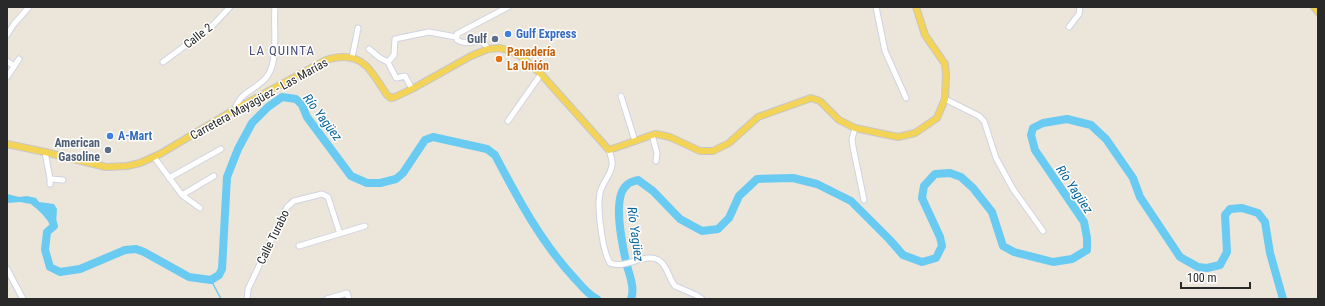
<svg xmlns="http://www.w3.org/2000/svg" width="1325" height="306" font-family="'Roboto Condensed',sans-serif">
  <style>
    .water { fill: #69caf2 }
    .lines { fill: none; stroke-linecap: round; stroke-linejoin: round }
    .stream { stroke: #69caf2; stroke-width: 1.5 }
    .river { stroke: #69caf2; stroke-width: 8 }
    .minor-casing { stroke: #cfd3e3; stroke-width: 7 }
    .major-casing { stroke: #c7c7c7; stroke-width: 8 }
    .minor { stroke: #fff; stroke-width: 5 }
    .major { stroke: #f4d457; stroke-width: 6 }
    .shop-dot { fill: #3f7fe0; stroke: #fff; stroke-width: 1.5 }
    .service-dot { fill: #5c6f8a; stroke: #fff; stroke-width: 1.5 }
    .food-dot { fill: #e8710a; stroke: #fff; stroke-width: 1.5 }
    .labels { text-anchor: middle; stroke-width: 3; stroke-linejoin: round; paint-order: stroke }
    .shop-label { font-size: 12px; font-weight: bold; fill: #366cbe; stroke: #fff; text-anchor: start }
    .street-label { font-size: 12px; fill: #292929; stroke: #fff }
    .service-label { font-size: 12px; font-weight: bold; fill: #4e5e75; stroke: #fff; text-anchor: end }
    .food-label { font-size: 12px; font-weight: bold; fill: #c56008; stroke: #fff; text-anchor: start }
    .neighbourhood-label { font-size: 13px; letter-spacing: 1px; fill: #48507b; stroke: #fff }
    .water-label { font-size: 13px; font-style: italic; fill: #09669d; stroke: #fff }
  </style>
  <rect width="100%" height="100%" fill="#ece5da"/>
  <path class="water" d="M 7,194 L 19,197 L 27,196 L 36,198 L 39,202 L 54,204 L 57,209 L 56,225 L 54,226 C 48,223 45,216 39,211 C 36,208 34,207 31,204 L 20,202 L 7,203 Z"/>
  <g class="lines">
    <path class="stream" d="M 211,280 L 221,299"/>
    <path class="river" d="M 51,217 L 54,226 L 47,232 L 45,250 L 50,267 L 60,272 L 80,269 L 125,250 L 136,249 L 144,252 L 189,277 L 211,280 L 219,275 L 222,269 L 227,177 L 238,149 L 252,123 L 268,107 L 282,97 L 296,99 L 302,105 L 307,117 L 351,176 L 367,183 L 380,183 L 396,179 L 403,173 L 425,140 L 433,137 L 487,149 L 495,155 C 518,199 542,244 577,281 C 583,288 589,295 597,299
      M 631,299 C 635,289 630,276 627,266 C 623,248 611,197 627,185 C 629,182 635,181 638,180 L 653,191 L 680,219 L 702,231 L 718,229 L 729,218 L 739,196 L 757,179 L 793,178 L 817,184 L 851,201 L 889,239 L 903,255 L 922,262 L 936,258 L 942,246 L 940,237 L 922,198 L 924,186 L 935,174 L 950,173 L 961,177 L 973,188 L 992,212 L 1003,246 L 1014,252 L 1053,262 L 1072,259 L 1087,250 L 1087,238 L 1084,222 L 1035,150 L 1031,135 L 1033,128 L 1043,123 L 1067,119 L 1091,125 L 1106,139 L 1133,178 L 1140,197 L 1180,257 L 1198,267 L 1207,268 L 1220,265 L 1227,252 L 1225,215 L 1230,209 L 1242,208 L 1258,213 L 1265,222 L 1270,253 L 1283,299"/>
    <g class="minor-casing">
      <path id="minor" d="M 876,7 L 885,51 L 906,98
        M 1069,27 L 1079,14 L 1080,7
        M 7,35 L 14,24 L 29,7
        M 369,49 L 380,58 L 388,62 L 396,78 L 405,76 L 412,89
        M 488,49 L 484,43 L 481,41 C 472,42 465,45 457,40 L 457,34 L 508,7
        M 352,58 L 358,28
        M 7,61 L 14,66
        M 163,62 L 213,25 L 230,7
        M 388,62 L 394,55 L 395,39 L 429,32 L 456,37
        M 7,77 L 19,59
        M 621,96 L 635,141
        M 945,99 L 979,116 L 984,121 L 996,158 L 1013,189 L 1043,231
        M 234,110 C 236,106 238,101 242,97 C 250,89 262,85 268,75 C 279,58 273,26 275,7
        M 508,121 L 541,74
        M 855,128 L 852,139 L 853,147 L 864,200
        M 652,135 L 657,153 L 656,161
        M 609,150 C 610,154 613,160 612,165 C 611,175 602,183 600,193 C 597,208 602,250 610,263 C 625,270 648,250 661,262 C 668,268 669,279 675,286 L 696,295 L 702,299
        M 45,152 L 50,179 L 50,184
        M 154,157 L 182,195 L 200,208
        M 169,178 L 221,149
        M 50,179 L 63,180
        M 182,195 L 214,176
        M 299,246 L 365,226
        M 7,269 L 23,299
        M 247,299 L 248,289 L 287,207 L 294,201 L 322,194 L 328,197 L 340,234
        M 327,299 L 347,293 L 349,299"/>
    </g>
    <g class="major-casing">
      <path id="major" d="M 1314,7 L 1318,12
        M 7,144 L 45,152 L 106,167 L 127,166 L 140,163 L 160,154 L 234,110 L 326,60 C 339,56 354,55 365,65 C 371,69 382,88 387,95 L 391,98 L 395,97 L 412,89 L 471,56 L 488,49 L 500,48 L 511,51 L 523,58 L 541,74 L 609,150 L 655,134 L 661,135 L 670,137 L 700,151 L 713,151 L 729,143 L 758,117 L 811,98 L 820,101 L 839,120 L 855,128 L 898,137 L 915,133 L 937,118 L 945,99 L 946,75 L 945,64 L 925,35 L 916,7"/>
    </g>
    <use href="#minor" class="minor"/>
    <use href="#major" class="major"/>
  </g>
  <g class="shop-dot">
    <circle cx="508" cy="34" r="4"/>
    <circle cx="110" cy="136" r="4"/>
  </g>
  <g class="service-dot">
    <circle cx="495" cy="39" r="4"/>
    <circle cx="108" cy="150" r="4"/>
  </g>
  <circle class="food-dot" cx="499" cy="59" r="4"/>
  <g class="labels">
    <g class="shop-label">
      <text x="516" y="38">Gulf Express</text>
      <text x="118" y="140">A-Mart</text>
    </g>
    <g class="street-label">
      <text transform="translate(198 36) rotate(-38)" y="4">Calle 2</text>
      <text transform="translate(259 99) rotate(-29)" y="4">Carretera Mayagüez - Las Marías</text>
      <text transform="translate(273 237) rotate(-64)" y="4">Calle Turabo</text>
    </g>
    <g class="service-label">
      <text x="487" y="43">Gulf</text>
      <text x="100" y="147">American<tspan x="100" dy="14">Gasoline</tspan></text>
    </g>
    <g class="food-label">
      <text x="507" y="56">Panadería<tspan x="507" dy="14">La Unión</tspan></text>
    </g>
    <g class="neighbourhood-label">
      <text x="282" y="55">LA QUINTA</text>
    </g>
    <g class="water-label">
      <text transform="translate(323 117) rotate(53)" y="5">Río Yagüez</text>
      <text transform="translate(1075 189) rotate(56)" y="5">Río Yagüez</text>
      <text transform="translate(636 234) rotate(82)" y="5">Río Yagüez</text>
    </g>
  </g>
  <rect width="1325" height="306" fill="none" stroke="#292929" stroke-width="16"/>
  <path d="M1181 282v6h69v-6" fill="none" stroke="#292929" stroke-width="2"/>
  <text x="1187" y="282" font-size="12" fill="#292929" stroke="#ffffff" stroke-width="3" paint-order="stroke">100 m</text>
</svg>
